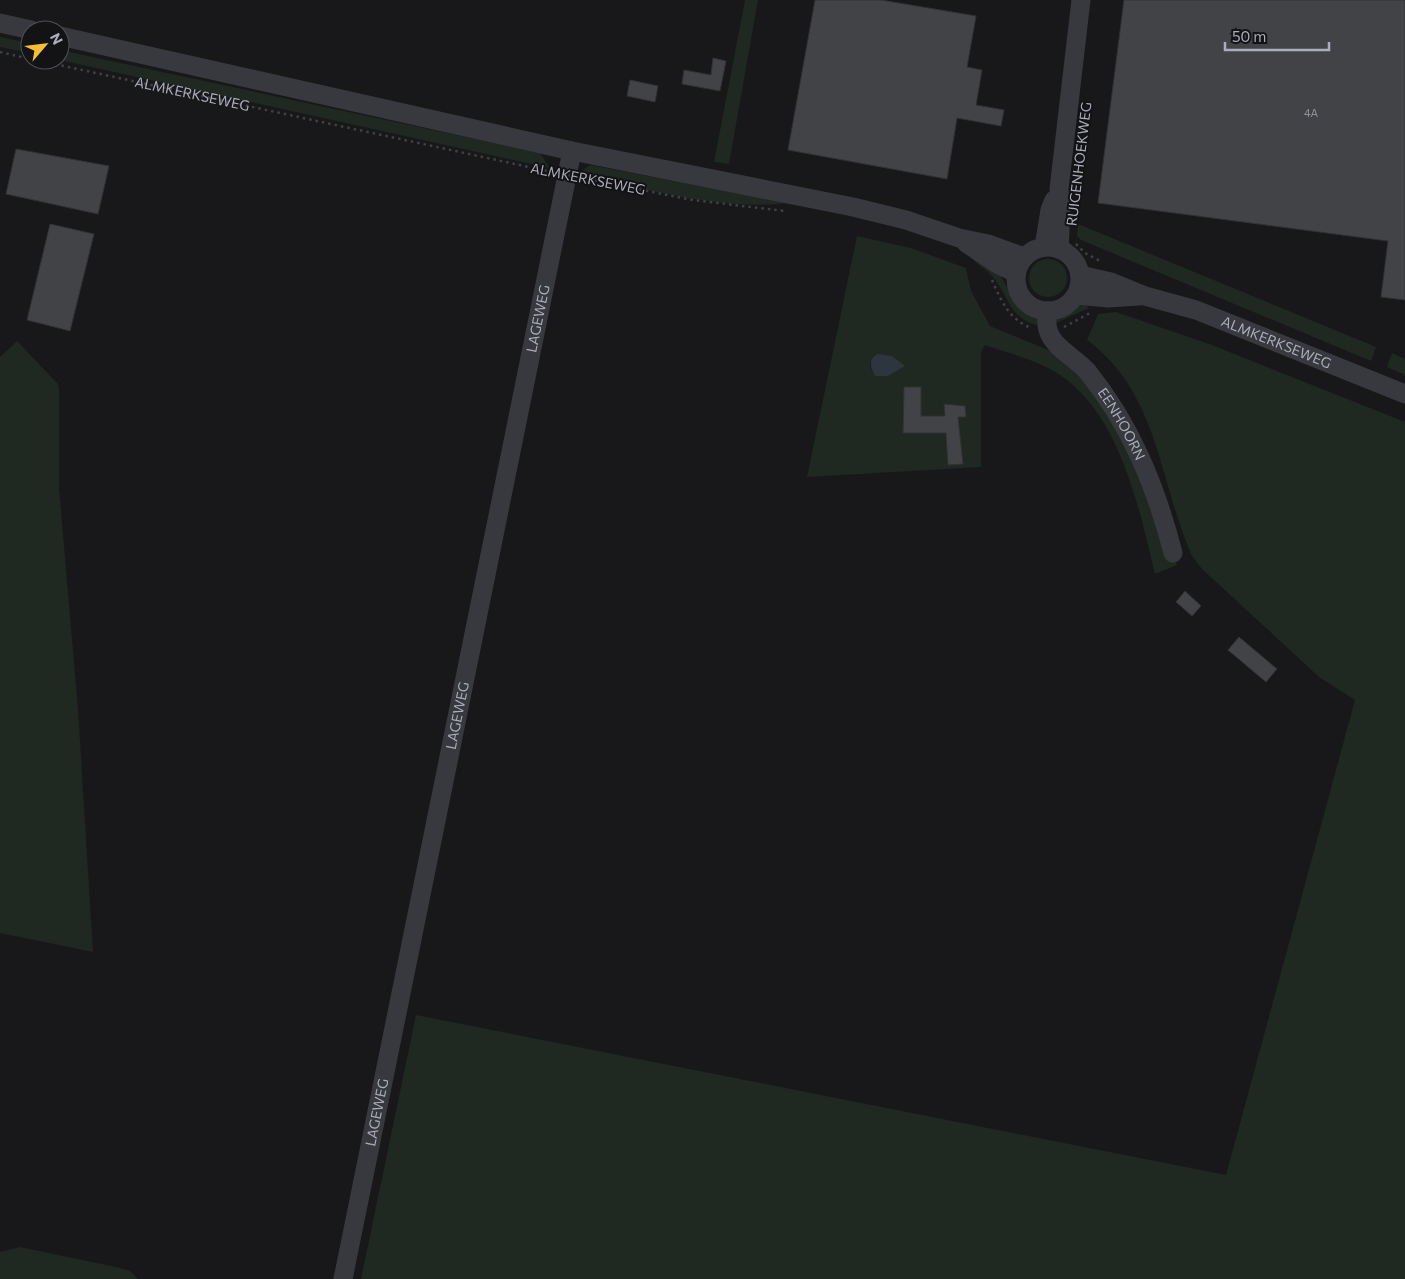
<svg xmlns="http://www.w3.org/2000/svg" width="1405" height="1279" font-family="Commissioner,sans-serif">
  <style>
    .green { fill: #1f2821; fill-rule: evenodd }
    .water { fill: #2d363e }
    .building { fill: #424347; stroke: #323136 }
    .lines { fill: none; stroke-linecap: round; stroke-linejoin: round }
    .path { stroke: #3e4046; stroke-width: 2.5; stroke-dasharray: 2.5 4; stroke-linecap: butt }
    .minor { stroke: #38393f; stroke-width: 19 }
    .labels { text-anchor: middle; stroke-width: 4; stroke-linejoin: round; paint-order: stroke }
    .number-label { font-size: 11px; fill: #90939d }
    .street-label { font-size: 14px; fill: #aaaeba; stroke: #131215 }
  </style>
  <rect width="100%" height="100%" fill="#18181a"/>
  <path class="green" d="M 745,0 L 758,0 L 729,164 L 714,162 Z
    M 0,37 L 30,43 L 30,53 L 0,47 Z
    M 60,50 L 540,153 L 550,168 L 60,60 Z
    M 590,165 L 789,203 C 720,211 649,189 581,175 L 583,170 Z
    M 1078,224 L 1376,347 L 1371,361 L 1081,240 L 1077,236 Z
    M 857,236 L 911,248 L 966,268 L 971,291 L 990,326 L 1046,349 L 1065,360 L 1114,416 L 1177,565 L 1155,574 C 1139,508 1120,415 1060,375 C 1038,360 1010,354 985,345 L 981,352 L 981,467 L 807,477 ZM 870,362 L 904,366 L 888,376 L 875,375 L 871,369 Z
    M 971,256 L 996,267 L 1015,302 L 1027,312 L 1040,317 L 1040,326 C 1009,319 1010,298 993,277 C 987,269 974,264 971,256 Z
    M1029 278a19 19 0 1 1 38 0a19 19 0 1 1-38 0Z
    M 1084,304 L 1089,308 L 1054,324 L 1058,315 Z
    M 1116,312 L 1212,345 L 1405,422 L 1405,1279 L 361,1279 L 416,1015 L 1226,1175 L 1355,700 L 1319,677 L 1202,569 L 1192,556 C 1159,482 1159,393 1087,340 L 1098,314 Z
    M 17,341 L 58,384 L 59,390 L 59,488 L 78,709 L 93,952 L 0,933 L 0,357 Z
    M 1392,353 L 1405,359 L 1405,375 L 1387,367 Z
    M 20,1247 L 116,1267 L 130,1271 L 138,1279 L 0,1279 L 0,1252 Z"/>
  <path class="water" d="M 878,354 L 892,356 L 905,366 L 888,376 L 875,376 C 870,367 868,359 878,354 Z"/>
  <path class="building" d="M 815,0 L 881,0 L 976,16 L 967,67 L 982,70 L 976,105 L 1004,110 L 1001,126 L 957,118 L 947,179 L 788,150 Z
    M 1124,0 L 1405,0 L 1405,300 L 1381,297 L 1388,241 L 1098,203 Z
    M 713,58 L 726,61 L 720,91 L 682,84 L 684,70 L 711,75 Z
    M 630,80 L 658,86 L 655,102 L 627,96 Z
    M 16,149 L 109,166 L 98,214 L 6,194 Z
    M 50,224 L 94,234 L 70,331 L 27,320 Z
    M 904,387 L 921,387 L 921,416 L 945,416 L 944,404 L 965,406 L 966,417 L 958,417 L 963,464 L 948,465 L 946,433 L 903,433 Z
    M 1185,591 L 1201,606 L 1192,616 L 1176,602 Z
    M 1239,637 L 1277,669 L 1266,682 L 1228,650 Z"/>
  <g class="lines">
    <g class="path">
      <path d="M 0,52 L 30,59"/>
      <path id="s1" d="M 36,60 L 552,172"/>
      <path d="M 582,178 L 693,200 L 784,211"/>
      <path d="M 1076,244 L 1085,253 L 1102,262"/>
      <path d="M 992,280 C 1001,301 1009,319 1031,328"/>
      <path d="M 1064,327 L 1090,313"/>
    </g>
    <g class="minor">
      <path d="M 0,23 L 31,30"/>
      <path d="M 60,36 L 572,151 L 853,207 L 906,220 L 959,238 L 988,244 L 1024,257"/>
      <path d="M 966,243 L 999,265 L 1016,273"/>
      <path d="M 1044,247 L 1050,210 L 1054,200"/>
      <circle cx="1048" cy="279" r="32"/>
      <path d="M 1059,249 L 1061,212 L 1059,189 L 1081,0"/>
      <path id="s2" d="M 1080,275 L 1111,282 L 1145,296 L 1196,310 L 1405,394"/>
      <path d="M 1076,295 L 1108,298 L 1139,296"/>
      <path id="s3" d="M 1047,311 C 1047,317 1046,324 1048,330 C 1053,348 1076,358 1087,371 C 1131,425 1156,487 1173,553"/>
      <path id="s4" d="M 343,1279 L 572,151"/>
    </g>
  </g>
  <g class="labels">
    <g class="number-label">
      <text x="1311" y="117">4A</text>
    </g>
    <g class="street-label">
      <text dy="5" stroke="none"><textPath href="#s1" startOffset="160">ALMKERKSEWEG</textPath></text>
      <text transform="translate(1079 164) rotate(-83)" y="5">RUIGENHOEKWEG</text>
      <text transform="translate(588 179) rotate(11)" y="5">ALMKERKSEWEG</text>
      <text dy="5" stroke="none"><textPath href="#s4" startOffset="980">LAGEWEG</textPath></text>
      <text dy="5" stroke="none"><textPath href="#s2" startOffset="208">ALMKERKSEWEG</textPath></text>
      <text dy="5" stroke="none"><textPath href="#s3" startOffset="140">EENHOORN</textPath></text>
      <text dy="5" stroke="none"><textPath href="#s4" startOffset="575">LAGEWEG</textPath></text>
      <text dy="5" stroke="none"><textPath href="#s4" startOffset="170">LAGEWEG</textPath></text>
    </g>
  </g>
  <g transform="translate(45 45) rotate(62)"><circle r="24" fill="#131215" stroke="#4f5057"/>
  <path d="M0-4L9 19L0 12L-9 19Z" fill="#f5be35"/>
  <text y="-8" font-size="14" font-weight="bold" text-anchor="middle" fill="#aaaeba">N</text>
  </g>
  <path d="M1225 42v8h104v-8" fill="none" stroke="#aaaeba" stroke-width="2.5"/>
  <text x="1232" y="42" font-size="15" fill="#aaaeba" stroke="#131215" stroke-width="4" paint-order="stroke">50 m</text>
</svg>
